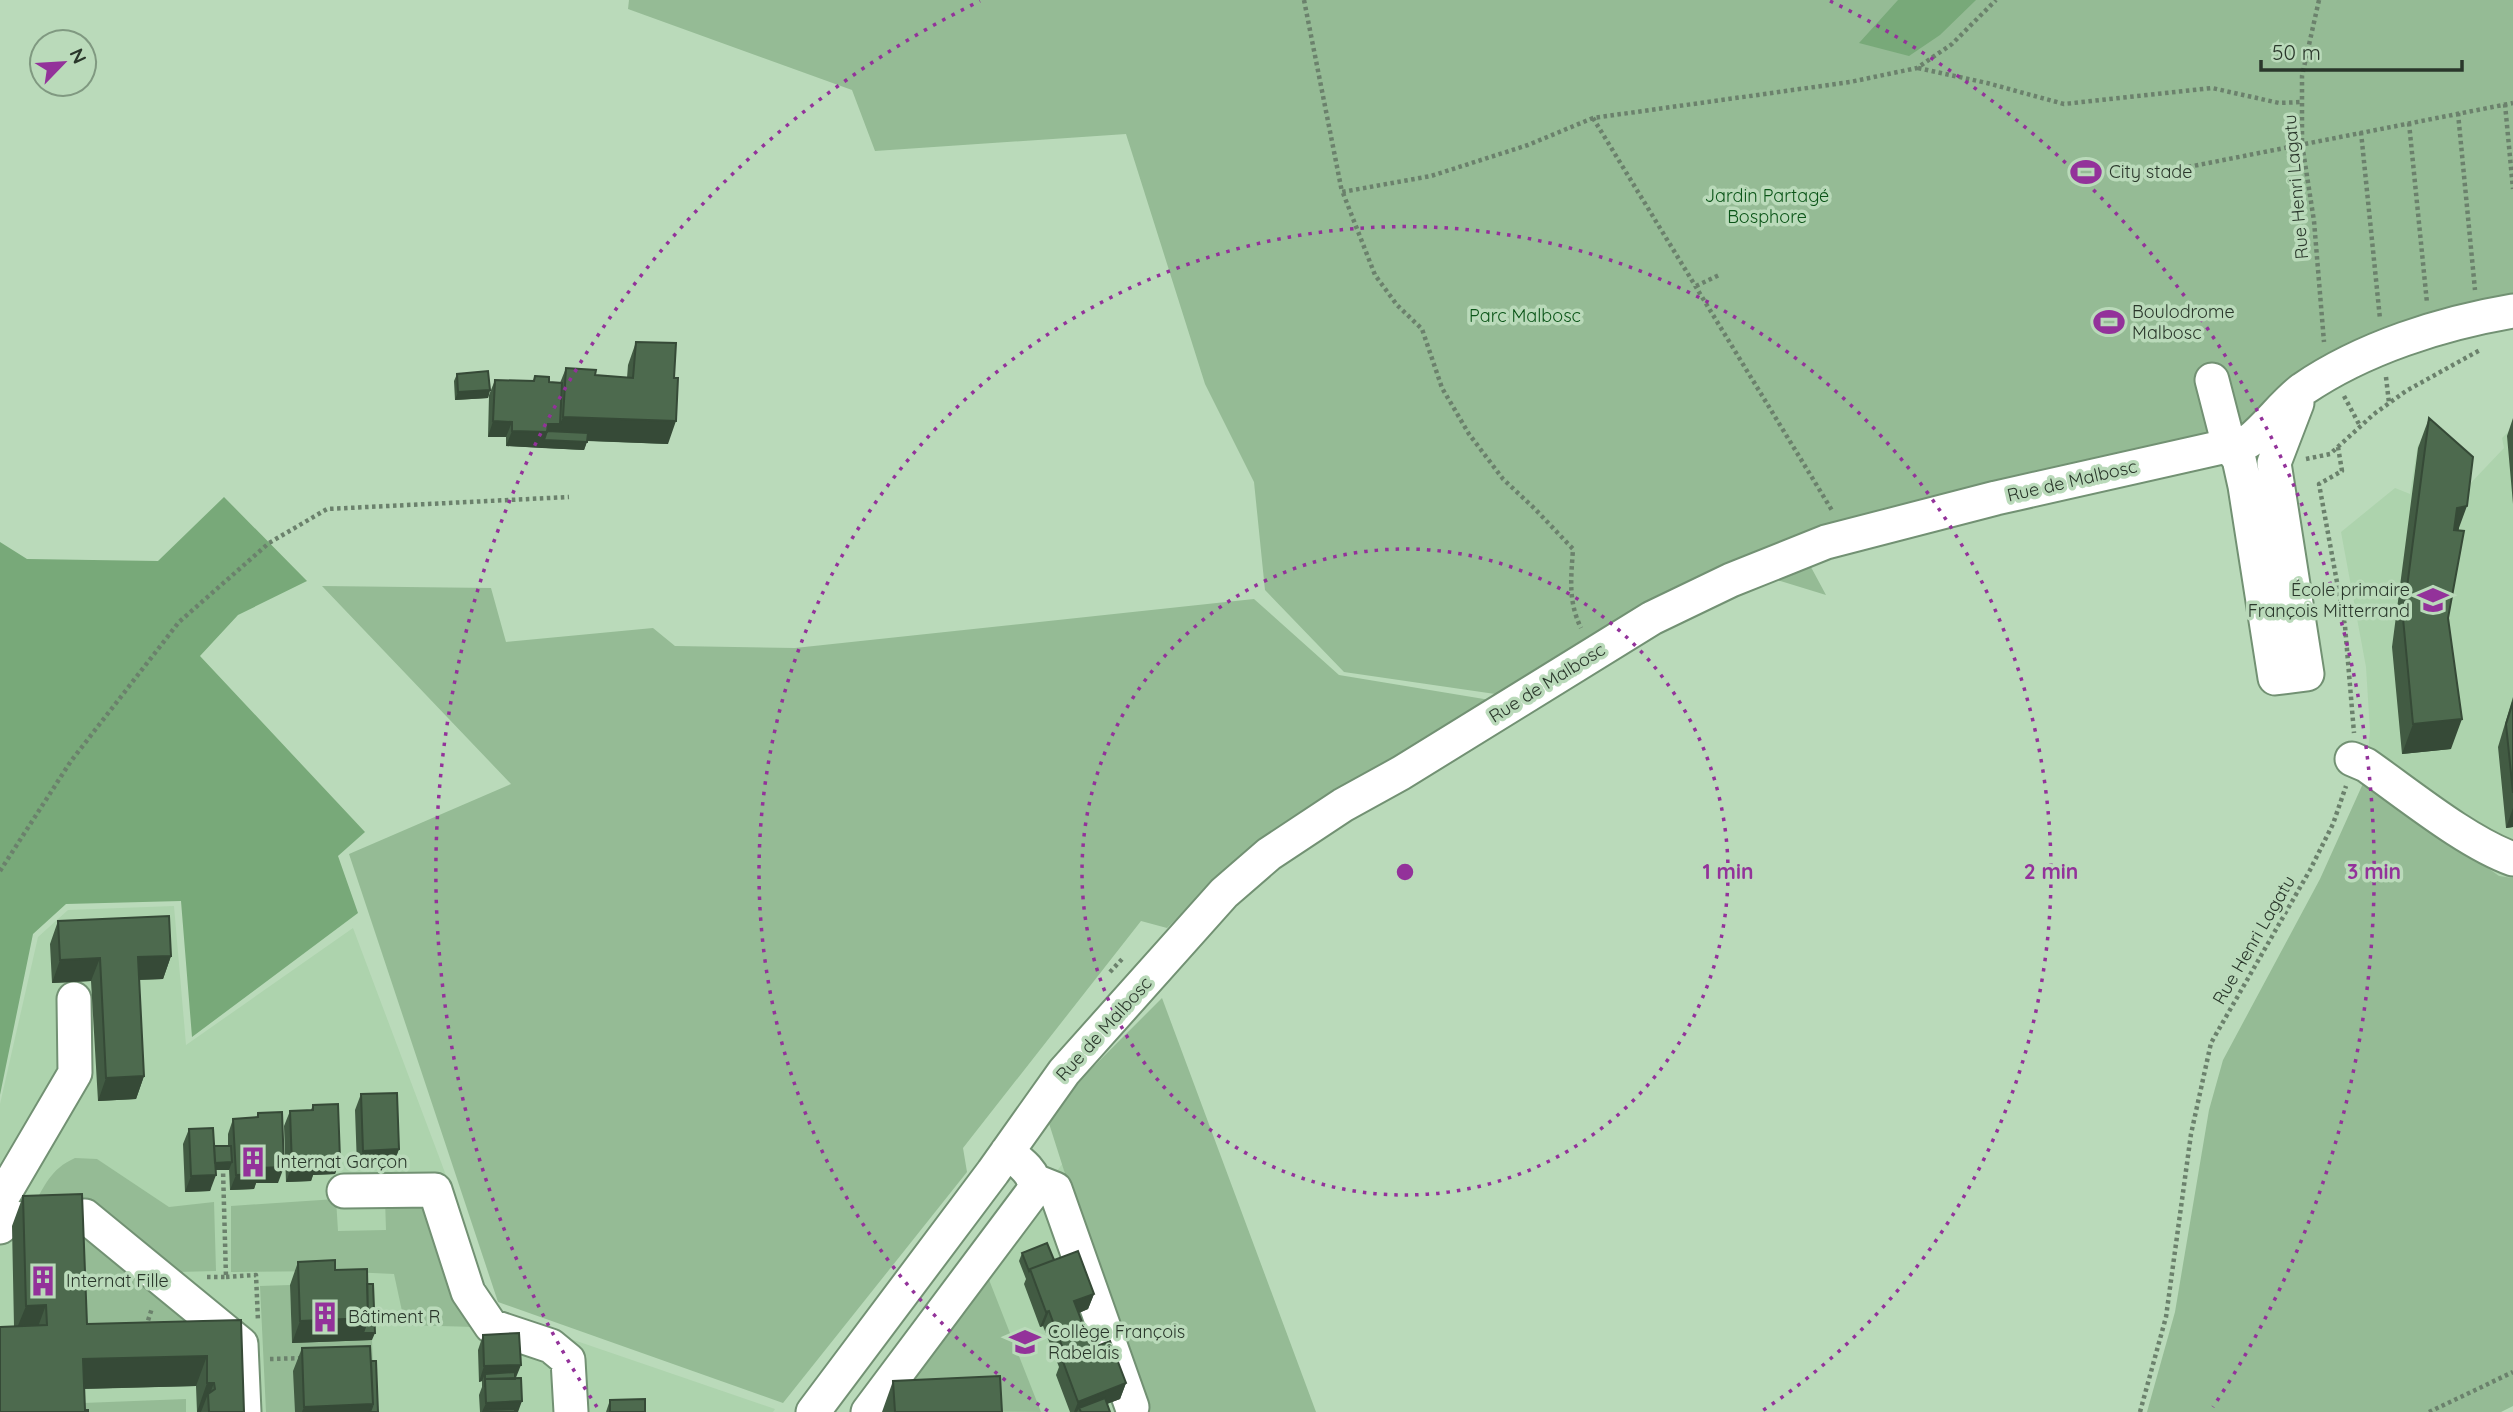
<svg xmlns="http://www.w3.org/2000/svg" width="2513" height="1412" font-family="Quicksand,sans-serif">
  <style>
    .built { fill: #add3ad }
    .green { fill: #95bb95 }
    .forest { fill: #78a979 }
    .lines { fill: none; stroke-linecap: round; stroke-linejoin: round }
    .minor-casing { stroke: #729173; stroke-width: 37 }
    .path { stroke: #6b816c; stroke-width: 4.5; stroke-dasharray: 3.5 3.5; stroke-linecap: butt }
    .minor { stroke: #fff; stroke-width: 33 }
    .wall { fill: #425b43 }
    .shaded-wall { fill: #364a37 }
    .building { fill: #4d6a4e; stroke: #364a37; stroke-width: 2 }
    .ring { fill: none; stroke: #93329a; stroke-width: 3.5; stroke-dasharray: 3.5 7 }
    .labels { text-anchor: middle; stroke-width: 7; stroke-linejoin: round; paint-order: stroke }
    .poi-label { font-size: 18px; fill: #2a372b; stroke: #badaba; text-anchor: start }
    .street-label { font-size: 18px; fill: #2a372b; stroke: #badaba }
    .park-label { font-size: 18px; fill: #0b5518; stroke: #badaba }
    .centre { fill: #93329a; stroke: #badaba; stroke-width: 3.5 }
    .ring-label { font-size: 21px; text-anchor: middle; font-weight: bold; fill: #93329a; stroke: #badaba; stroke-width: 7; stroke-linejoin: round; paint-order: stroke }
  </style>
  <rect width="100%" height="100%" fill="#badaba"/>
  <path class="built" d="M 2513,427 L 2513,878 L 2499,877 L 2365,779 L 2370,731 L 2366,667 L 2341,532 L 2395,488 L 2410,494 L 2418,444 L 2467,487 L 2504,448 L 2502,438 Z
    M 174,906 L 186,1045 L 353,928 L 444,1170 L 492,1312 L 775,1409 L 773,1412 L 0,1412 L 0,1104 L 38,937 L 68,910 Z
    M 1063,1163 L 1096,1271 L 1147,1412 L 875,1412 Z"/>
  <path class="green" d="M 629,0 L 2513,0 L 2513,301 L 2276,418 L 1798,543 L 1826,595 L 1732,566 L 1502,695 L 1344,672 L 1265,590 L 1254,482 L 1205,384 L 1126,134 L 875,151 L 852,90 L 628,9 Z
    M 322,586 L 491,588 L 506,642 L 653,628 L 675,646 L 795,648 L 1254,599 L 1339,675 L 1490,700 L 1257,842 L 1167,928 L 1141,921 L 963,1148 L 967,1172 L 783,1403 L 498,1302 L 349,854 L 511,784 Z
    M 2365,779 L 2499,876 L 2513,878 L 2513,1406 L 2501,1412 L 2147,1412 L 2175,1312 L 2209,1110 L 2223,1060 L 2320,879 Z
    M 1162,998 L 1316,1412 L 1147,1412 L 1096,1271 L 1046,1114 Z
    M 75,1158 L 97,1159 L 169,1207 L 214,1202 L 216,1271 L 177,1272 L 31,1209 C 45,1186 50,1169 75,1158 Z
    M 336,1199 L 338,1231 L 386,1230 L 385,1199 L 430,1200 L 475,1327 L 405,1325 L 394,1274 L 330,1271 L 231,1272 L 231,1206 Z
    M 71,1224 L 230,1350 L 76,1354 Z
    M 984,1267 L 1041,1412 L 883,1411 Z
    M 290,1285 L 292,1343 L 372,1340 L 373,1368 L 295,1412 L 266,1412 L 260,1286 Z
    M 186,1399 L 186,1412 L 84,1412 L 83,1403 Z"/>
  <path class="forest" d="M 1898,0 L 1976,0 L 1940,35 L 1909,56 L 1859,43 Z
    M 224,497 L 307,581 L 238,615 L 200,656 L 365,832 L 338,856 L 358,913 L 192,1037 L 181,901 L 66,904 L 33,934 L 0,1095 L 0,542 L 27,559 L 158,561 Z"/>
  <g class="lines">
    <g class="minor-casing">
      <path id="minor" d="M 2212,380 L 2229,446 L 2239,459 L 2245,486 L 2275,678 L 2307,674 L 2274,463 L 2297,403
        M 2352,759 L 2366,765 C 2409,795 2466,842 2513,859
        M 1035,1181 L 1055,1189 L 1132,1407
        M 344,1191 L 435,1190 L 468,1292 L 491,1326 L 551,1346 L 568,1360 L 571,1412
        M 0,1201 L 75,1073 L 74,999
        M 0,1227 L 10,1219 L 85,1216 L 241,1344 L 244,1412
        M 813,1412 L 993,1172 L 1064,1072 L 1224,893 L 1269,854 L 1343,805 L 1401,773 L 1652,618 L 1731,580 L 1826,542 L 1996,498 L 2249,441 C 2268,426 2285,402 2303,389 C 2363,348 2442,323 2513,311
        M 868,1412 L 1035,1189 C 1036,1173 1019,1161 1007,1152"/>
    </g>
    <path class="path" d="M 1304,0 L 1342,192 L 1431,176 L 1528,145 L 1593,118 L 1850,82 L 1917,68 L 1952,44 L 1996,0
      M 2319,0 L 2302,76 L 2302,144 L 2314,221 L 2324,342
      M 1918,68 L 1987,83 L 2064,104 L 2212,88 L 2279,103 L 2302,102
      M 2505,104 L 2513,189
      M 2458,113 L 2475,290
      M 1593,118 L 1833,512
      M 2409,123 L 2427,303
      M 2361,132 L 2380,319
      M 2188,167 L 2513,103
      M 1343,193 L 1375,275 L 1397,305 L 1422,329 L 1442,388 L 1469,434 L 1503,479 L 1535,509 L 1573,549 C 1571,579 1568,601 1581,628
      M 1696,286 L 1719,275
      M 2386,377 L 2389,403
      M 2344,396 L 2360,426
      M 2338,447 L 2342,471 L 2319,484 L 2345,626 L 2354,733
      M 2306,459 L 2330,454 L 2374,414 L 2406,391 L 2480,350
      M 0,871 L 71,761 L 179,622 L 269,543 L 327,509 L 569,497
      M 1110,972 L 1123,958
      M 207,1277 L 226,1277 L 223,1170
      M 226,1277 L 256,1275 L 258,1321
      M 146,1327 L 152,1308
      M 270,1359 L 304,1358
      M 2140,1412 L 2166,1317 L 2191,1134 L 2211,1043 L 2310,870 L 2333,824 L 2346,786
      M 2429,1412 L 2513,1372"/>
    <use href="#minor" class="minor"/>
  </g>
  <path class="wall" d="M 636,342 L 668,444 L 587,441 L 584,450 L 506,446 L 506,437 L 488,437 L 489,395 L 495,380 L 533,381 L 535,376 L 549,382 L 560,383 L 566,368 L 595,375 L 627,378 L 628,365 Z
    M 457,374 L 490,390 L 488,398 L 455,400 L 454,381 Z
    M 2429,418 L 2459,528 L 2448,618 L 2451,749 L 2402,754 L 2392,647 L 2418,448 Z
    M 2513,418 L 2513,504 L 2507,436 Z
    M 2513,697 L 2513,827 L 2506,828 L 2498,747 Z
    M 58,921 L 171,956 L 163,979 L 139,980 L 144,1076 L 136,1099 L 98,1101 L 91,981 L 52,983 L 50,944 Z
    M 361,1094 L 399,1149 L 393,1165 L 357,1166 L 355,1110 Z
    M 313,1105 L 340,1159 L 335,1174 L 313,1175 L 311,1181 L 286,1182 L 284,1126 L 290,1111 L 311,1110 Z
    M 258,1113 L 278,1183 L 256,1183 L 254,1189 L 230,1190 L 229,1169 L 215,1170 L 210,1191 L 185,1192 L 183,1144 L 189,1129 L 214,1146 L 228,1146 L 228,1134 L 233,1119 L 256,1118 Z
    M 82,1194 L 87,1324 L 241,1320 L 244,1412 L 197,1412 L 196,1386 L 85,1389 L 85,1410 L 88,1410 L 88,1412 L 0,1412 L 0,1327 L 14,1326 L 12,1226 L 23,1196 Z
    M 1022,1253 L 1054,1260 L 1094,1294 L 1088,1309 L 1079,1313 L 1092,1348 L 1126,1383 L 1120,1399 L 1107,1404 L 1110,1412 L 1070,1412 L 1056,1375 L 1059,1367 L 1043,1326 L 1040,1327 L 1024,1284 L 1026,1279 L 1019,1261 Z
    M 298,1262 L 335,1270 L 367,1284 L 372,1340 L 292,1343 L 290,1285 Z
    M 483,1335 L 516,1378 L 518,1412 L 480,1412 L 479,1395 L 482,1387 L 482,1381 L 479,1382 L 478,1350 Z
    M 302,1348 L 371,1361 L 378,1412 L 295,1412 L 293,1371 Z
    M 893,1381 L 1002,1412 L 882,1412 Z
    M 610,1400 L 645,1412 L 606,1412 Z"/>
  <path class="shaded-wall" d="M 490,390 L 488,398 L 455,400 L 458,392 Z
    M 563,417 L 676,421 L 668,444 L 545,439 L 542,448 L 506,446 L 512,431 L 548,424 L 560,424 Z
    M 493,421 L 512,422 L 506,437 L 488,437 Z
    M 544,440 L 587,442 L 584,450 L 542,448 Z
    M 2467,506 L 2456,536 L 2448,538 L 2457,508 Z
    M 2462,719 L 2451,749 L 2402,754 L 2413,724 Z
    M 2513,808 L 2513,827 L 2506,828 Z
    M 171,956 L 163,979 L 130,980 L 138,957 Z
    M 100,958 L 91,981 L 52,983 L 60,960 Z
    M 144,1076 L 136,1099 L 98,1101 L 106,1078 Z
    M 399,1149 L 393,1165 L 357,1166 L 363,1151 Z
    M 340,1159 L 335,1174 L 313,1175 L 311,1181 L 286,1182 L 292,1166 L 316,1160 Z
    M 232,1162 L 229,1170 L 209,1170 L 212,1163 Z
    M 284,1167 L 278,1183 L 256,1183 L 254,1189 L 230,1190 L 236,1175 L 260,1168 Z
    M 216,1175 L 210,1191 L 185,1192 L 191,1176 Z
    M 1094,1294 L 1088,1309 L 1069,1317 L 1074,1301 Z
    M 46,1305 L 35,1335 L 17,1328 L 26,1306 Z
    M 1049,1311 L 1043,1326 L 1040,1327 L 1046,1312 Z
    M 368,1318 L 375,1333 L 372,1340 L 292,1343 L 300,1321 Z
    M 207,1356 L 196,1386 L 72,1389 L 83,1359 Z
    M 521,1365 L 515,1380 L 485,1374 L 482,1381 L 479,1382 L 484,1366 Z
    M 207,1383 L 214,1383 L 208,1399 L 208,1394 L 201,1412 L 197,1412 Z
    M 1126,1383 L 1120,1399 L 1085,1412 L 1079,1408 L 1077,1412 L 1074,1412 L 1078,1402 Z
    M 522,1401 L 518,1412 L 486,1412 L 486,1410 L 485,1412 L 482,1412 L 486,1403 Z
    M 373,1404 L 370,1412 L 302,1412 L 304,1407 Z"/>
  <path class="building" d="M 636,342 L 676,343 L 674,378 L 678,378 L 676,421 L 563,417 L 566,368 L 596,370 L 595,375 L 633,378 Z
    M 488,371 L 490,390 L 458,392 L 457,374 Z
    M 535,376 L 549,377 L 549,382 L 562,383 L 560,424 L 548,424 L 547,432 L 512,431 L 512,422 L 493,421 L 495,380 L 534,381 Z
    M 2429,418 L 2473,457 L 2467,506 L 2457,508 L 2454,530 L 2464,531 L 2448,618 L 2462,719 L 2413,724 L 2403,618 Z
    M 547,431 L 588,433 L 587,442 L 544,440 Z
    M 2513,702 L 2513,793 L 2506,724 Z
    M 169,916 L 171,956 L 138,957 L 144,1076 L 106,1078 L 100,958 L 60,960 L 58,921 Z
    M 397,1093 L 399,1149 L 363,1151 L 361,1094 Z
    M 338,1104 L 340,1159 L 316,1160 L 317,1166 L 292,1166 L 290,1111 L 313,1110 L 313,1105 Z
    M 282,1112 L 284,1167 L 260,1168 L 260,1174 L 236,1175 L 233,1119 L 258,1117 L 258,1113 Z
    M 213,1128 L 216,1175 L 191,1176 L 189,1129 Z
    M 214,1146 L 231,1146 L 232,1162 L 215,1163 Z
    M 82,1194 L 87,1324 L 241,1320 L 244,1412 L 209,1412 L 208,1394 L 215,1389 L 214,1383 L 207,1383 L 207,1356 L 83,1359 L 85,1410 L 88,1410 L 88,1412 L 0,1412 L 0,1327 L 47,1325 L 46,1305 L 26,1306 L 23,1196 Z
    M 1047,1243 L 1054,1260 L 1030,1269 L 1029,1271 L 1022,1253 Z
    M 1078,1251 L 1094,1294 L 1074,1301 L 1092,1348 L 1110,1341 L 1126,1383 L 1078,1402 L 1062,1359 L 1066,1357 L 1049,1311 L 1046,1312 L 1030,1269 Z
    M 335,1260 L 335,1270 L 367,1269 L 368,1318 L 300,1321 L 298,1262 Z
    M 367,1284 L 373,1284 L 375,1333 L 363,1333 L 368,1318 Z
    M 519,1333 L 521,1365 L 484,1366 L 483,1335 Z
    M 370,1346 L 373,1404 L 304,1407 L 302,1348 Z
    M 371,1361 L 376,1361 L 378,1412 L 370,1412 L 373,1404 Z
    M 515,1372 L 515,1379 L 485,1379 L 485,1387 L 485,1374 Z
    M 1000,1376 L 1002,1412 L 895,1412 L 893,1381 Z
    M 521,1378 L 522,1401 L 486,1403 L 485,1379 Z
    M 1105,1398 L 1110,1412 L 1081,1412 L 1079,1408 Z
    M 645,1399 L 645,1412 L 610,1412 L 610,1400 Z
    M 515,1409 L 515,1412 L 486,1412 L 486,1410 Z"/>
  <g class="ring">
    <circle cx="1405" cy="872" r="323"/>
    <path d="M1048 1411A646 646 0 1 1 1762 1411"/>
    <path d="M597 1407A969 969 0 0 1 980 1M1830 1A969 969 0 0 1 2213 1407"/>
  </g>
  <defs>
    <g id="stadium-bare" transform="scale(2.415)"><path d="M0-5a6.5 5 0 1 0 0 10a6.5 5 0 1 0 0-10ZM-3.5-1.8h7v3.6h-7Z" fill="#93329a" stroke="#badaba" stroke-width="2.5" paint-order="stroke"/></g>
    <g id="school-bare" transform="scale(2.415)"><path d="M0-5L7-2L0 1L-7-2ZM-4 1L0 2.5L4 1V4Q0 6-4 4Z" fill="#93329a" stroke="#badaba" stroke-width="2.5" paint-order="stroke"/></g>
    <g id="building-bare" transform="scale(2.415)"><path d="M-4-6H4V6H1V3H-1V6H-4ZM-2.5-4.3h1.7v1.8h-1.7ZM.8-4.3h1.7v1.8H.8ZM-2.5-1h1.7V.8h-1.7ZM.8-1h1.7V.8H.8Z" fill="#93329a" stroke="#badaba" stroke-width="2.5" paint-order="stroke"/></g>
  </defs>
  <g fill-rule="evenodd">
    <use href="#stadium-bare" x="2086" y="172"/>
    <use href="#stadium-bare" x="2109" y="322"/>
    <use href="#school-bare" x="2433" y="600"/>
    <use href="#building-bare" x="253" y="1162"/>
    <use href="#building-bare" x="43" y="1281"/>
    <use href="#building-bare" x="325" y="1317"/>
    <use href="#school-bare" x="1025" y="1342"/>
  </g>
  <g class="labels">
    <g class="poi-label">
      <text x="2109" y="178">City stade</text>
      <text x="2132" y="318">Boulodrome<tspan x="2132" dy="21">Malbosc</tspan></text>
      <text x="2410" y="596" text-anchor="end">École primaire<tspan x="2410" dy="21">François Mitterrand</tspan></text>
      <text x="276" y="1168">Internat Garçon</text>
      <text x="66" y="1287">Internat Fille</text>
      <text x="348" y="1323">Bâtiment R</text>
      <text x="1048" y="1338">Collège François<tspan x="1048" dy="21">Rabelais</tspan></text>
    </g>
    <g class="street-label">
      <text transform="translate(2296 187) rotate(-95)" y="6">Rue Henri Lagatu</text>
      <text transform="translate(2072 481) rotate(-13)" y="6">Rue de Malbosc</text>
      <text transform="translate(1547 683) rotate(-32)" y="6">Rue de Malbosc</text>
      <text transform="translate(2254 940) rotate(-60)" y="6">Rue Henri Lagatu</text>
      <text transform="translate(1104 1029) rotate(-48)" y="6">Rue de Malbosc</text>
    </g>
    <g class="park-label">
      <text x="1767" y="202">Jardin Partagé<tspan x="1767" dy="21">Bosphore</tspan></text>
      <text x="1525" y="322">Parc Malbosc</text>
    </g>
  </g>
  <circle cx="1405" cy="872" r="10" class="centre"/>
  <g class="ring-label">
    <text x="1728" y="879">1 min</text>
    <text x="2051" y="879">2 min</text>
    <text x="2374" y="879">3 min</text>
  </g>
  <g transform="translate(63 63) rotate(65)"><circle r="33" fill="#badaba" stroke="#809981" stroke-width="2"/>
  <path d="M0-5L12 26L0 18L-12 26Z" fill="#93329a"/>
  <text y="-10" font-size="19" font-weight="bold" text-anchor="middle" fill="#2a372b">N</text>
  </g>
  <path d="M2261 60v10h201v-10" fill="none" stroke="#2a372b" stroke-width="3.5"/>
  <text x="2272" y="60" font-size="21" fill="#2a372b" stroke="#badaba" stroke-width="5" paint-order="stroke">50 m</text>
</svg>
